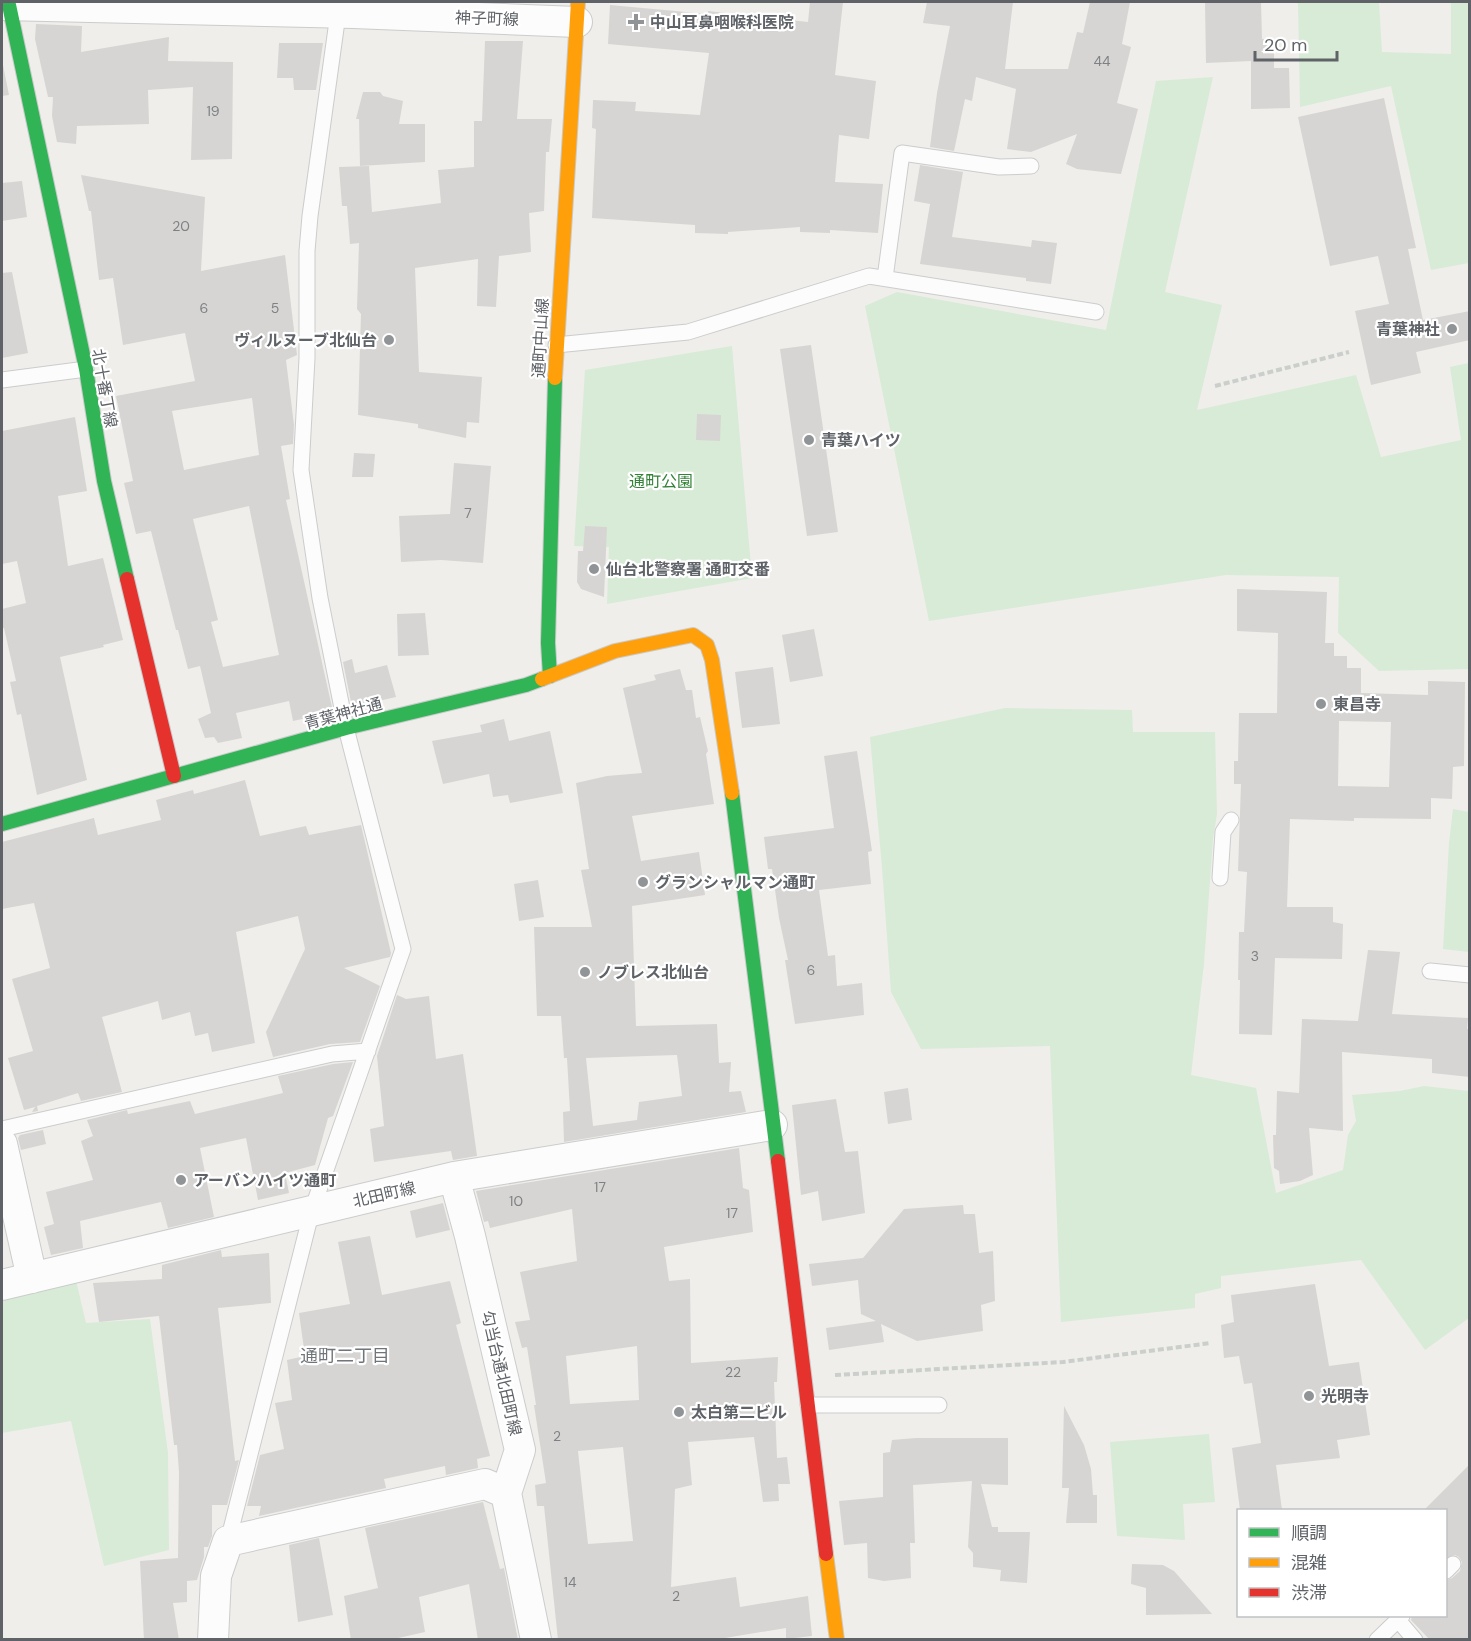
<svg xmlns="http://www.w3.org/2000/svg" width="1471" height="1641" font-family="'DM Sans','Noto Sans JP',sans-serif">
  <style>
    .green { fill: #d8ebd6 }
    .building { fill: #d6d5d3; fill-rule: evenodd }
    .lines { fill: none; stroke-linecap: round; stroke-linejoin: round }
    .lane-casing { stroke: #cbcccc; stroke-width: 17 }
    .street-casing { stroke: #cbcccc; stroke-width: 32 }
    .fast-casing { stroke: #cacacb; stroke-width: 16 }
    .slow-casing { stroke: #cacacb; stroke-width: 16 }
    .jam-casing { stroke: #cacacb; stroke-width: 16 }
    .path { stroke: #cacfcc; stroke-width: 4; stroke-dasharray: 6 3; stroke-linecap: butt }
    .lane { stroke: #fdfcfc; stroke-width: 15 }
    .street { stroke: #fdfcfc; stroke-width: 30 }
    .fast { stroke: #30b455; stroke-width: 14 }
    .slow { stroke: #ff9f0a; stroke-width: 14 }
    .jam { stroke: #e5322d; stroke-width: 14 }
    .poi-dot { fill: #919496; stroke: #fff; stroke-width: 2 }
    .labels { text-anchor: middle; stroke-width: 4.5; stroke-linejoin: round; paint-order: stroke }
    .number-label { font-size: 14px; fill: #7e8184 }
    .street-label { font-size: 16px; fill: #5f6368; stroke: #fff }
    .poi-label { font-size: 16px; font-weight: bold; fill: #5f6368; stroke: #fff; text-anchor: start }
    .park-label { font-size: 16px; fill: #348238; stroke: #fff }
    .neighbourhood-label { font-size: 18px; fill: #70757a; stroke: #fff }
  </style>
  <rect width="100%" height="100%" fill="#efeeea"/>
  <path class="green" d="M 1298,2 L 1379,2 L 1382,52 L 1451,54 L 1451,2 L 1469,2 L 1469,263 L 1431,270 L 1391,86 L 1300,107 Z
    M 1213,77 L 1165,292 L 1222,305 L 1197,410 L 1356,375 L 1381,457 L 1461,440 L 1450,367 L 1469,363 L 1469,669 L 1379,671 L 1338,633 L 1339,577 L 1226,575 L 929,621 L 865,306 L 897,292 L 1106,330 L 1156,81 Z
    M 732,346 L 752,578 L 607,604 L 609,547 L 574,546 L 585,370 Z
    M 1005,708 L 1132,710 L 1133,732 L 1215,732 L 1217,814 L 1213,839 L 1204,964 L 1191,1075 L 1256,1088 L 1276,1193 L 1343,1170 L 1348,1135 L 1356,1121 L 1352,1095 L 1400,1091 L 1424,1086 L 1469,1091 L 1469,1318 L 1425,1350 L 1361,1260 L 1221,1276 L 1221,1288 L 1195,1294 L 1195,1308 L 1061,1322 L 1050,1046 L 921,1049 L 891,992 L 882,867 L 870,737 Z
    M 1453,809 L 1469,812 L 1469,952 L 1443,949 L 1449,843 Z
    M 74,1272 L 86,1323 L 150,1319 L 168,1453 L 169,1550 L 104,1566 L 71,1421 L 2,1433 L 2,1291 Z
    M 1209,1434 L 1215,1502 L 1183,1504 L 1185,1540 L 1117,1536 L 1110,1442 Z"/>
  <path class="building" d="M 810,2 L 843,2 L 835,75 L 876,81 L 869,139 L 839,135 L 835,182 L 883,184 L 878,233 L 830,230 L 830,233 L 800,232 L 800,227 L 728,232 L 728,234 L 695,233 L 695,225 L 592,218 L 596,129 L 592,128 L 593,100 L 636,102 L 635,111 L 700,115 L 709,53 L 608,44 L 610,5 L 708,14 L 708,11 L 808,22 Z
    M 927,2 L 1013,2 L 1005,69 L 1068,69 L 1077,32 L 1083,33 L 1090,2 L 1130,2 L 1122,44 L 1131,47 L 1117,103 L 1138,109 L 1121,174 L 1077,169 L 1066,164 L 1077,134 L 1031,152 L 1007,149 L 1016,89 L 976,77 L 972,101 L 965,99 L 954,151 L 930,147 L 937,93 L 950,26 L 923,23 Z
    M 1205,2 L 1261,2 L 1262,39 L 1274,38 L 1274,68 L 1289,68 L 1290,108 L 1251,109 L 1251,61 L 1206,63 Z
    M 36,24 L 82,26 L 81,52 L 169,37 L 168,61 L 233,62 L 232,159 L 191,160 L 193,87 L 148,90 L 149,124 L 77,126 L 76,144 L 57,142 L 52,116 L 53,97 L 48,97 L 35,39 Z
    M 485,41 L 523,41 L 517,119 L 552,119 L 549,152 L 546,152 L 544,211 L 529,213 L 531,252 L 499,256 L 496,307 L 477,306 L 478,259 L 415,268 L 419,372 L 482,377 L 479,423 L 467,422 L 466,438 L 418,428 L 418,424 L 358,415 L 361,314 L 357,309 L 359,243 L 350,244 L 347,206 L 342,206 L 339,167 L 369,166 L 372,212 L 441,203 L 438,170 L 474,167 L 474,121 L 482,121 Z
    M 279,43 L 323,43 L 316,90 L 294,90 L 293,78 L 277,78 Z
    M 2,60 L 9,95 L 2,96 Z
    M 363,92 L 380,92 L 383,96 L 403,101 L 399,124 L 425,124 L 425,162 L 360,166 L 359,119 L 356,119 Z
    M 1384,98 L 1416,248 L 1408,249 L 1423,320 L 1470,311 L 1470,340 L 1416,352 L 1421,373 L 1371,385 L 1355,311 L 1389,304 L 1378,256 L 1330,266 L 1298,117 Z
    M 920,165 L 963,172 L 952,237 L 1031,247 L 1032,240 L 1057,243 L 1051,284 L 1026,281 L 1026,278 L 920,264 L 930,204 L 914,201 Z
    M 81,175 L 205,197 L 201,271 L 285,255 L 297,355 L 286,360 L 294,425 L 293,444 L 281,446 L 290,499 L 286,500 L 333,712 L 293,721 L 289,701 L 236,713 L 242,738 L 218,743 L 214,737 L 205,738 L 198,719 L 211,713 L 200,666 L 188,669 L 178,630 L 176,630 L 151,531 L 136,534 L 124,483 L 133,481 L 116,396 L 195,381 L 185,333 L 123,345 L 113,278 L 99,280 L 91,211 L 89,211 ZM 252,398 L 259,455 L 184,470 L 172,411 ZM 249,506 L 279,655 L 223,667 L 211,622 L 218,620 L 193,519 Z
    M 22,181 L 27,217 L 2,221 L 2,183 Z
    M 12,272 L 28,353 L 2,358 L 2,273 Z
    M 811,345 L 838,532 L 807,536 L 780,349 Z
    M 697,414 L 721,415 L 720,441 L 696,440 Z
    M 75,417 L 87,491 L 58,496 L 68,566 L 103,558 L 123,640 L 103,645 L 104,647 L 60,657 L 87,780 L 37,795 L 21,714 L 17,715 L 10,682 L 16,681 L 4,628 L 2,628 L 2,609 L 26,603 L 17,561 L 2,564 L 2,431 Z
    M 354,453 L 375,454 L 373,477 L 352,477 Z
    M 454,463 L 491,466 L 483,563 L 441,560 L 401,562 L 399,516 L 450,514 Z
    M 585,526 L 607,527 L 604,597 L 581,589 L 577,582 L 578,551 L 583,551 Z
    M 1237,589 L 1327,592 L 1325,643 L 1334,643 L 1334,656 L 1347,656 L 1347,668 L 1361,668 L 1361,693 L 1428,695 L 1428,681 L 1465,682 L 1464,766 L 1453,767 L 1452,799 L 1431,798 L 1431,819 L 1354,818 L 1354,821 L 1290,819 L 1287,907 L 1333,907 L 1333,922 L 1343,924 L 1342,959 L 1275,958 L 1272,1035 L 1239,1034 L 1240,980 L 1238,980 L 1239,932 L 1244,932 L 1247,872 L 1238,871 L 1241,784 L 1234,784 L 1234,761 L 1238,761 L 1239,713 L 1277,713 L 1278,633 L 1237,631 ZM 1339,721 L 1391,722 L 1389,787 L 1338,786 Z
    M 425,613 L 429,655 L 398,656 L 397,614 Z
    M 814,629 L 823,676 L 790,682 L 782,635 Z
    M 352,659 L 355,673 L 387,665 L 396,697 L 352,707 L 343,662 Z
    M 773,667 L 780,724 L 742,728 L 735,672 Z
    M 680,669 L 686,690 L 692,690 L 696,718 L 700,717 L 708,751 L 706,754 L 714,804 L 632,816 L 641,861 L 699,852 L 705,895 L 632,906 L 636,1026 L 717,1024 L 719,1063 L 731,1062 L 729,1092 L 741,1091 L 746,1112 L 564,1142 L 563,1112 L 570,1111 L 567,1058 L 564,1058 L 561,1016 L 537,1016 L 534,927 L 592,927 L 581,870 L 589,869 L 576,783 L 607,776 L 642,773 L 623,688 L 656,680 L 654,675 ZM 677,1055 L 682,1096 L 639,1102 L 637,1120 L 593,1126 L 586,1058 Z
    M 504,719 L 509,741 L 550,731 L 563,793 L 510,803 L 508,795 L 493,797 L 489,774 L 443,784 L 432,741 L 482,732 L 480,725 Z
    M 857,751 L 872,851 L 868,852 L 871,884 L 819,890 L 828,956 L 835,955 L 837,986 L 862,983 L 864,1015 L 795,1024 L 785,960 L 788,960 L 779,918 L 772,869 L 768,869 L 764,837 L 834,828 L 824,756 Z
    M 245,780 L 260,836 L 306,826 L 309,835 L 361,825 L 391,953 L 390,957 L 344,968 L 380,986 L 360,1042 L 330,1044 L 273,1057 L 266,1032 L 305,949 L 298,916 L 236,932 L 255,1043 L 212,1052 L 208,1033 L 195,1036 L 190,1012 L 162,1020 L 158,1001 L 102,1017 L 122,1092 L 81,1101 L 78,1093 L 37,1106 L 38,1111 L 32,1112 L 35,1107 L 24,1110 L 8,1058 L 33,1051 L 12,979 L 50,968 L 34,903 L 2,909 L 2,842 L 94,818 L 98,835 L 161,820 L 156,800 L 193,790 L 194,794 Z
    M 538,880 L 544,917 L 519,921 L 514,884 Z
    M 1368,950 L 1400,952 L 1392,1014 L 1468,1018 L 1467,1029 L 1470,1029 L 1470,1077 L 1432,1073 L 1432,1059 L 1342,1052 L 1343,1131 L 1309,1128 L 1313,1175 L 1300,1181 L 1280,1184 L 1279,1171 L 1274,1168 L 1273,1135 L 1276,1135 L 1277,1091 L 1299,1093 L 1302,1019 L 1358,1021 Z
    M 397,995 L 406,999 L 429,996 L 436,1059 L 463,1054 L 477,1156 L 453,1160 L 451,1151 L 374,1162 L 370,1129 L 384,1126 L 377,1056 Z
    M 353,1062 L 333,1116 L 328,1118 L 315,1165 L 285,1173 L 289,1193 L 258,1200 L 246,1138 L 200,1148 L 214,1217 L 168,1228 L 161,1202 L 80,1221 L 83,1248 L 51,1255 L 44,1227 L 54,1224 L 46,1192 L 93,1180 L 81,1141 L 93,1136 L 87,1120 L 127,1110 L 128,1114 L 190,1101 L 195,1114 L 283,1093 L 278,1076 L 333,1064 Z
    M 908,1088 L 912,1120 L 888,1124 L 884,1092 Z
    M 836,1099 L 845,1152 L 858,1151 L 865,1213 L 822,1221 L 818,1191 L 801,1195 L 792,1105 Z
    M 43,1130 L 46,1144 L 21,1150 L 18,1138 L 20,1135 Z
    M 739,1148 L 743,1188 L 749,1190 L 753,1232 L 664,1247 L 669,1281 L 690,1279 L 691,1363 L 778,1357 L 777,1382 L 774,1382 L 777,1458 L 787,1457 L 790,1484 L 778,1484 L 779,1501 L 763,1502 L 754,1437 L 688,1442 L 692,1485 L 675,1489 L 671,1587 L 736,1577 L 740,1607 L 808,1596 L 812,1636 L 786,1639 L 786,1628 L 713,1640 L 558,1640 L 544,1506 L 537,1506 L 535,1485 L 546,1483 L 534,1405 L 536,1405 L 527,1347 L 522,1348 L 515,1322 L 530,1320 L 520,1272 L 577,1261 L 572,1209 L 490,1228 L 488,1221 L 484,1222 L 476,1191 ZM 637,1346 L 639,1400 L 570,1404 L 566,1356 ZM 623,1447 L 633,1541 L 588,1544 L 578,1451 Z
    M 443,1203 L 450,1230 L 416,1238 L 410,1211 Z
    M 963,1205 L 964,1214 L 975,1214 L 979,1253 L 993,1251 L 995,1301 L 981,1305 L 983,1331 L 917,1341 L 881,1324 L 884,1342 L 829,1350 L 826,1328 L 876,1321 L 861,1314 L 858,1280 L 812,1286 L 809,1264 L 863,1258 L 904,1209 Z
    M 370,1236 L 382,1295 L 450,1281 L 461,1323 L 456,1325 L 490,1456 L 477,1459 L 478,1468 L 446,1475 L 445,1466 L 384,1479 L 386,1488 L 259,1516 L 261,1506 L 247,1506 L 260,1455 L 284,1449 L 275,1403 L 292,1400 L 287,1360 L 305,1356 L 299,1313 L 350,1304 L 338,1242 Z
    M 221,1250 L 222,1257 L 269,1253 L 271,1303 L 218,1308 L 235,1461 L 239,1460 L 227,1505 L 212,1505 L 212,1536 L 208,1547 L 204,1547 L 204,1557 L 197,1580 L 187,1581 L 187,1602 L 173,1603 L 179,1640 L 144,1640 L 140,1561 L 178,1558 L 179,1472 L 177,1445 L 174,1445 L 159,1316 L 99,1322 L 93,1283 L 162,1279 L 162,1265 Z
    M 1315,1284 L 1329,1366 L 1359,1362 L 1370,1435 L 1337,1440 L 1340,1458 L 1276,1465 L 1282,1510 L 1240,1510 L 1232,1448 L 1261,1443 L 1252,1383 L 1244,1384 L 1239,1356 L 1224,1358 L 1221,1325 L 1234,1322 L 1231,1295 Z
    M 1064,1406 L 1084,1445 L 1091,1469 L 1093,1495 L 1097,1495 L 1097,1523 L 1066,1523 L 1069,1488 L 1062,1488 Z
    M 916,1438 L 1008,1438 L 1008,1485 L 981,1484 L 992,1527 L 998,1527 L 998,1532 L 1030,1532 L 1027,1583 L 1000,1581 L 1001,1570 L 973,1567 L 973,1553 L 968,1547 L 972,1481 L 913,1485 L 915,1543 L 910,1543 L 911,1578 L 884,1581 L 868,1578 L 867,1543 L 844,1545 L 839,1501 L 883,1497 L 883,1453 L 890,1452 L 892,1440 Z
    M 1470,1464 L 1470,1640 L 1430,1640 L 1411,1620 L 1412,1616 L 1446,1616 L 1446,1580 L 1452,1578 L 1460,1571 L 1462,1562 L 1459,1557 L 1455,1555 L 1446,1558 L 1446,1510 L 1424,1510 Z
    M 483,1502 L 500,1569 L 504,1568 L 518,1640 L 478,1640 L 469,1584 L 419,1597 L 425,1632 L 389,1640 L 351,1640 L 344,1596 L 378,1588 L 365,1528 Z
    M 319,1538 L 333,1615 L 298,1622 L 289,1545 Z
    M 1132,1564 L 1163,1565 L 1174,1571 L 1212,1614 L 1146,1615 L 1146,1588 L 1131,1584 Z"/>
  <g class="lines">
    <g class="lane-casing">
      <path id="lane" d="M 885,278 L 902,153 L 999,167 L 1031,166
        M 556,345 L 688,332 L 869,276 L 1096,312
        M 2,380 L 86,369
        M 1220,878 L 1223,832 L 1231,820
        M 1430,971 L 1470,975
        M 2,1129 L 332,1054 L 368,1051
        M 808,1405 L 939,1405
        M 228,1541 L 312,1210 L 403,949 L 346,728 L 320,598 L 301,470 L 307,358 L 307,251 L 310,216 L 338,14
        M 1446,1571 L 1453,1564
        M 1398,1620 L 1415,1640
        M 1377,1640 L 1402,1616"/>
    </g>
    <g class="street-casing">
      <path id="street" d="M 2,5 L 353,13 L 577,22
        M 2,1144 L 32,1278
        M 454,1177 L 470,1236 L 520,1450 L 506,1493 L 536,1640
        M 2,1285 L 454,1177 L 772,1125
        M 213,1640 L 216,1576 L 228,1541 L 485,1484 L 506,1493"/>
    </g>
    <g class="fast-casing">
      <path id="fast" d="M 9,5 L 86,369 L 104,481 L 127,579
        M 550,676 L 548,643 L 555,378
        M 732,793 L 778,1161
        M 2,824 L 346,728 L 526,685 L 542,679"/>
    </g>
    <g class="slow-casing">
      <path id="slow" d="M 555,378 L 578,2
        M 542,679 L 615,651 L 693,635 L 707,645 L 712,660 L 732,793
        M 826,1554 L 837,1640"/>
    </g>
    <g class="jam-casing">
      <path id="jam" d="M 127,579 L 174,776
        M 778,1161 L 826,1554"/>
    </g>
    <path class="path" d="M 1215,386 L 1349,352
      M 835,1375 L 1063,1362 L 1211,1343"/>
    <use href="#lane" class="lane"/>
    <use href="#street" class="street"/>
    <use href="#fast" class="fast"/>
    <use href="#slow" class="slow"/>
    <use href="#jam" class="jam"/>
  </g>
  <g class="poi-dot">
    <path d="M633 13h6v6h6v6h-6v6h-6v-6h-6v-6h6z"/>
    <circle cx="1452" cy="329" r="6"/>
    <circle cx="389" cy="340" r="6"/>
    <circle cx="809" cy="440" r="6"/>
    <circle cx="594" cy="569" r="6"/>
    <circle cx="1321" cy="704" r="6"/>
    <circle cx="643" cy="882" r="6"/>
    <circle cx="585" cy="972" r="6"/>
    <circle cx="181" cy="1180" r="6"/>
    <circle cx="1309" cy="1396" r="6"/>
    <circle cx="679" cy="1412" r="6"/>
  </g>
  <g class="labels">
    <g class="number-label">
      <text x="1102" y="66">44</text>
      <text x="213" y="116">19</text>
      <text x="181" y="231">20</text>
      <text x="204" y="313">6</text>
      <text x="275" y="313">5</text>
      <text x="468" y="518">7</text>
      <text x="1255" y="961">3</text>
      <text x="811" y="975">6</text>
      <text x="600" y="1192">17</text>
      <text x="516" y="1206">10</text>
      <text x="732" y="1218">17</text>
      <text x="733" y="1377">22</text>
      <text x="557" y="1441">2</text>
      <text x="570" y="1587">14</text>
      <text x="676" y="1601">2</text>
    </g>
    <g class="street-label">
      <text transform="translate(487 18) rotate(2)" y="6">神子町線</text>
      <text transform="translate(540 338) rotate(-87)" y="6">通町中山線</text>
      <text transform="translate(105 388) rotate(80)" y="6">北十番丁線</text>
      <text transform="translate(343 713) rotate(-15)" y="6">青葉神社通</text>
      <text transform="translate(384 1194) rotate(-13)" y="6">北田町線</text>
      <text transform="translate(502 1373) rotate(77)" y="6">勾当台通北田町線</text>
    </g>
    <g class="poi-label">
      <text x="650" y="28">中山耳鼻咽喉科医院</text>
      <text x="1440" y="335" text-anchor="end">青葉神社</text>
      <text x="377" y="346" text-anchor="end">ヴィルヌーブ北仙台</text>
      <text x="821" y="446">青葉ハイツ</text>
      <text x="606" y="575">仙台北警察署 通町交番</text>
      <text x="1333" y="710">東昌寺</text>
      <text x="655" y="888">グランシャルマン通町</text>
      <text x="597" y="978">ノブレス北仙台</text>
      <text x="193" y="1186">アーバンハイツ通町</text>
      <text x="1321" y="1402">光明寺</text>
      <text x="691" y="1418">太白第二ビル</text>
    </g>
    <g class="park-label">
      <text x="661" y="487">通町公園</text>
    </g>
    <g class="neighbourhood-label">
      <text x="345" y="1362">通町二丁目</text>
    </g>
  </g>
  <rect width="1471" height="1641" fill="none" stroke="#5f6368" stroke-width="6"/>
  <rect x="1237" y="1509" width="210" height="108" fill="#ffffff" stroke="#bfc1c3" stroke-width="1.5"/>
  <rect x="1249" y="1528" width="30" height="9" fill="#30b455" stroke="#bfc1c3" stroke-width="1.5"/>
  <text x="1291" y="1539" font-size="18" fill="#5f6368">順調</text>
  <rect x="1249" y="1558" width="30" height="9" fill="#ff9f0a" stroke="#bfc1c3" stroke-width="1.5"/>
  <text x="1291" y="1569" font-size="18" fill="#5f6368">混雑</text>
  <rect x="1249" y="1588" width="30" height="9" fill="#e5322d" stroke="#bfc1c3" stroke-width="1.5"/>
  <text x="1291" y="1599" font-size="18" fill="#5f6368">渋滞</text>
  <path d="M1255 51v9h82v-9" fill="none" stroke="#5f6368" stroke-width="3"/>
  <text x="1264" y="51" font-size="18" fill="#5f6368" stroke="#ffffff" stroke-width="4.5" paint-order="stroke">20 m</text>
</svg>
